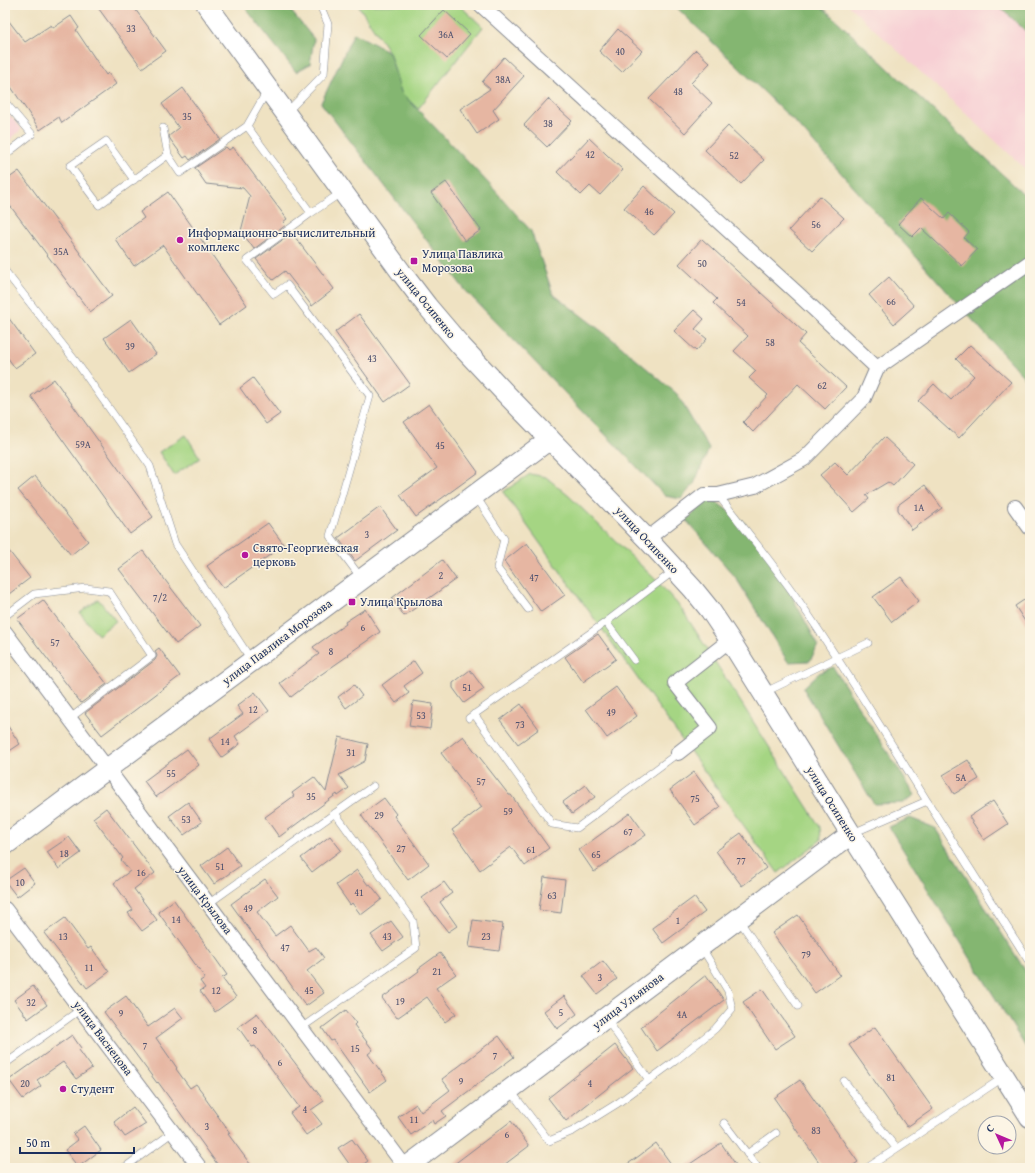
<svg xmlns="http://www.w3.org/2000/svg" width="1035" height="1173" font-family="'Gentium Book Plus',serif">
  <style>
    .built { fill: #f7cfd4 }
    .green { fill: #a5d583; stroke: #608270 }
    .forest { fill: #84b671; stroke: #507268 }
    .building { fill: #e6b6a2 }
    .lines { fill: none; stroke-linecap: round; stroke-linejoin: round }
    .lane-casing { stroke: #858890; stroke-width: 8 }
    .street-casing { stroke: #858890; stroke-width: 16 }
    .secondary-casing { stroke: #858890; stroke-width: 22 }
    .lane { stroke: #fff; stroke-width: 7 }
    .street { stroke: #fff; stroke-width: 14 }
    .secondary { stroke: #fff; stroke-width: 20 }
    .poi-dot { fill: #b5179e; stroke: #fcf5e5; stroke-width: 1.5 }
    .labels { text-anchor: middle; stroke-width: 3; stroke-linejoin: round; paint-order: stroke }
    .number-label { font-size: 10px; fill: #4e516f }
    .poi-label { font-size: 12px; fill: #1b2f5e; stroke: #fcf5e5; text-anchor: start }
    .street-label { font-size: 12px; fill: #1b2f5e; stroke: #fcf5e5 }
  </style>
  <rect width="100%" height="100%" fill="#fcf5e5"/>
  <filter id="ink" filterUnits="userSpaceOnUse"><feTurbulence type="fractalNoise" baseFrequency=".025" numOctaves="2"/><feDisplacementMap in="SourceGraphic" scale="8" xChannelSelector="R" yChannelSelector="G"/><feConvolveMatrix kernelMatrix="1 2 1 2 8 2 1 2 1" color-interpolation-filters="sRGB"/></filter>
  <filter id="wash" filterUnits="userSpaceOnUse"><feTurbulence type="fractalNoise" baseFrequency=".012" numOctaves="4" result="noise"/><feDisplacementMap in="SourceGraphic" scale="16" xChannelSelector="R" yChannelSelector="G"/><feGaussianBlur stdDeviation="0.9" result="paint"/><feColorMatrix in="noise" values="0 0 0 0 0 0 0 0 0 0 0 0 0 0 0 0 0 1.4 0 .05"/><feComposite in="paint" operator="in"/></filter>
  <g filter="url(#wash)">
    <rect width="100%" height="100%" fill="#efe2c2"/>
    <path class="built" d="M 848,5 L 1030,5 L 1030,173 Z
      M 5,110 L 22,129 L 5,144 Z"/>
    <path class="green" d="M 358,5 L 459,5 L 483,27 L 418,109 L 401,92 L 389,52 Z
      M 186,435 L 200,458 L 174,475 L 159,452 Z
      M 530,474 L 546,477 L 570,497 L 656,580 L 681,608 L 820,827 L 821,840 L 778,873 L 503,492 Z
      M 98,599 L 116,621 L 98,635 L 80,613 Z"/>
    <path class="forest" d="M 243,5 L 286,5 L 314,39 L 310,64 L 296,72 Z
      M 674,5 L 820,5 L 1030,200 L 1030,384 L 797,124 Z
      M 998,5 L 1030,5 L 1030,35 Z
      M 354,33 L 389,52 L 401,92 L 491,186 L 531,231 L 553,294 L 612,339 L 677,394 L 709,449 L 694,484 L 681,499 L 665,496 L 465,290 L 321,103 Z
      M 710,498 L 743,521 L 779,572 L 818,645 L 810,661 L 788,662 L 736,578 L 686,520 Z
      M 833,667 L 915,795 L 903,803 L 874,804 L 803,688 L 819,673 Z
      M 910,818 L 935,828 L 1030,978 L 1030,1054 L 889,827 Z"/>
    <g id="blocks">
      <path class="building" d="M 96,5 L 132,5 L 166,51 L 142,68 Z
        M 444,10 L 470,34 L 447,59 L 421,35 Z
        M 5,16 L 25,42 L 51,25 L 53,28 L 71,16 L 79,28 L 76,30 L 106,75 L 108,73 L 116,84 L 62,123 L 59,117 L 40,130 L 5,78 Z
        M 618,29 L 642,51 L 622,72 L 599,51 Z
        M 696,50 L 710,63 L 691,83 L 712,103 L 685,133 L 649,99 Z
        M 504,57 L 524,76 L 493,110 L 499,119 L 477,134 L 460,109 L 490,89 L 482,82 Z
        M 183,88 L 220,139 L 190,160 L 187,156 L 184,158 L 170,139 L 169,136 L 179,128 L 162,104 Z
        M 548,99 L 572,121 L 547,147 L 524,125 Z
        M 728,126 L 764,160 L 741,184 L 705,150 Z
        M 589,138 L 623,170 L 600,195 L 590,186 L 581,195 L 557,172 Z
        M 226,147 L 229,150 L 233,147 L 287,219 L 283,222 L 286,225 L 254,249 L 241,231 L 250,196 L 243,188 L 206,184 L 195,168 Z
        M 19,171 L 112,296 L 90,312 L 5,199 L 5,181 Z
        M 446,182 L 481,230 L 465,241 L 431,193 Z
        M 644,186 L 674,214 L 654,235 L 624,208 Z
        M 168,192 L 247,305 L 219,325 L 163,245 L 134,266 L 115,239 L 144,218 L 140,212 Z
        M 820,196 L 844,218 L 812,251 L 789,230 Z
        M 921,198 L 944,219 L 949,213 L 969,232 L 964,238 L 977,250 L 962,266 L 921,228 L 912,237 L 898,224 Z
        M 292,233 L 334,289 L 312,306 L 285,271 L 273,280 L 256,259 Z
        M 702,239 L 806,334 L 798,343 L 846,387 L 825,409 L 798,384 L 753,432 L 743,422 L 768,395 L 749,378 L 756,371 L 734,351 L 748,336 L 713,303 L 717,299 L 679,264 Z
        M 889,277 L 914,306 L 894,324 L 869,295 Z
        M 694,310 L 704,319 L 695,329 L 707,339 L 696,351 L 674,331 Z
        M 5,313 L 35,354 L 15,368 L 5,354 Z
        M 359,314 L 410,384 L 385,402 L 335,332 Z
        M 131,319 L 156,354 L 129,373 L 104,338 Z
        M 970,345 L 1011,382 L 959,438 L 918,401 L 934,384 L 951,400 L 974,376 L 956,359 Z
        M 253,378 L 280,414 L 266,424 L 240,388 Z
        M 54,379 L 153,517 L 130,534 L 31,396 Z
        M 429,404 L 478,472 L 416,517 L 400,495 L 437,468 L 404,422 Z
        M 884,437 L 913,464 L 893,486 L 888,482 L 866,495 L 869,499 L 854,512 L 820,475 L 835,462 L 848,475 Z
        M 35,476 L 88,541 L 71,555 L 18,490 Z
        M 925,485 L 942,508 L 912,530 L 898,510 L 898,505 Z
        M 380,507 L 397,530 L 355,561 L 338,538 Z
        M 268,523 L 284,545 L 223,588 L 207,566 Z
        M 527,543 L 565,595 L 541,612 L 504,561 Z
        M 5,546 L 30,578 L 5,597 Z
        M 143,551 L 200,626 L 176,644 L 119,569 Z
        M 442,560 L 456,579 L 404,616 L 392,598 Z
        M 901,577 L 919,601 L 892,622 L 873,597 Z
        M 1030,596 L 1030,629 L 1015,606 Z
        M 43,600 L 107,684 L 81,703 L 17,619 Z
        M 365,609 L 380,632 L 348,654 L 349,655 L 313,680 L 291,697 L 280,683 L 319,654 L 313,647 L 346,624 L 345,622 Z
        M 598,634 L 616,659 L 583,682 L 565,657 Z
        M 159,648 L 180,676 L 102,735 L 85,713 L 155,660 L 157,656 L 155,651 Z
        M 414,661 L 422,673 L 404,686 L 409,693 L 396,703 L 382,685 Z
        M 470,670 L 484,689 L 464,703 L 453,688 L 453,683 Z
        M 354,685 L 362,696 L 346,708 L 338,697 Z
        M 616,687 L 637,716 L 607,738 L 586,709 Z
        M 255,692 L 269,711 L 235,736 L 240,744 L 222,757 L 209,739 L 243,714 L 237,706 Z
        M 413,701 L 433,704 L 430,729 L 409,726 Z
        M 521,704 L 539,729 L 518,744 L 500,720 Z
        M 5,722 L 20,744 L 5,754 Z
        M 463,736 L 509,795 L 511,795 L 549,848 L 525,866 L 511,847 L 480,870 L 452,830 L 482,807 L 441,753 Z
        M 339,737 L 368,744 L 365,761 L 339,775 L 349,788 L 338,796 L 337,794 L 279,837 L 265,817 L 294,796 L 292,793 L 314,777 L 326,792 Z
        M 187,749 L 199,765 L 156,797 L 144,781 Z
        M 968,760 L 979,779 L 954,794 L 943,775 Z
        M 694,772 L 720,807 L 695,825 L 670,790 Z
        M 586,785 L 595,797 L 572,814 L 563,802 Z
        M 384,798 L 396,814 L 394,816 L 429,864 L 408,880 L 361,815 Z
        M 993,801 L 1008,824 L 984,840 L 969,817 Z
        M 188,802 L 202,822 L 184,835 L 169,816 Z
        M 106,808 L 155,873 L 134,889 L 157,920 L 142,931 L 128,913 L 133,910 L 114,883 L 130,871 L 121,860 L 123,858 L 93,818 Z
        M 630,813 L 646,835 L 594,872 L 579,850 Z
        M 741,833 L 766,868 L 742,886 L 716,851 Z
        M 330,836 L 341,850 L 312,872 L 301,858 Z
        M 69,837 L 81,853 L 59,869 L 47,852 Z
        M 227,847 L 240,866 L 214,884 L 201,866 Z
        M 24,868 L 35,883 L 17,897 L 5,881 Z
        M 357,870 L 368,885 L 370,884 L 382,899 L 361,915 L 352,903 L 350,905 L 336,885 Z
        M 544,877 L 565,880 L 561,913 L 539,910 Z
        M 265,879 L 278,896 L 257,912 L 275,936 L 290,925 L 309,951 L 316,947 L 324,958 L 307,971 L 324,993 L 306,1006 L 258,939 L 257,940 L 231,904 Z
        M 444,882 L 452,893 L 440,902 L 457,926 L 448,932 L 422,898 Z
        M 694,897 L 705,912 L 663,943 L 652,928 Z
        M 174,900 L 227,975 L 222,978 L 236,997 L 215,1012 L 200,991 L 205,988 L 200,981 L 205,978 L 158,912 Z
        M 798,915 L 840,975 L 815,993 L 772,933 Z
        M 65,918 L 88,949 L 91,947 L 109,972 L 87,988 L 44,933 Z
        M 473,920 L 503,924 L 499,951 L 469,947 Z
        M 391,921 L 403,937 L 383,951 L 371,935 Z
        M 440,953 L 456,974 L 436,988 L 456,1014 L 445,1022 L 427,997 L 397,1018 L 382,998 L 419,971 L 418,969 Z
        M 603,961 L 617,979 L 597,994 L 583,976 Z
        M 706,975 L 724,1000 L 657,1051 L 641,1027 Z
        M 33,986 L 47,1005 L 28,1019 L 14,1000 Z
        M 762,989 L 795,1036 L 775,1049 L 743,1002 Z
        M 126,996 L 148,1027 L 175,1008 L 183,1018 L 156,1038 L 177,1068 L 176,1069 L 190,1088 L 196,1084 L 206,1097 L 205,1098 L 230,1133 L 228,1134 L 253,1168 L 220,1168 L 158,1082 L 157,1083 L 104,1012 Z
        M 564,996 L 577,1014 L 557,1029 L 544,1011 Z
        M 346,1010 L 356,1023 L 354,1025 L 373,1050 L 368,1054 L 387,1080 L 370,1092 L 333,1040 L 331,1041 L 322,1028 Z
        M 257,1013 L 324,1101 L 311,1110 L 322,1124 L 306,1135 L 290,1113 L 299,1107 L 255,1046 L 252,1047 L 238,1027 Z
        M 875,1027 L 933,1109 L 907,1127 L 849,1045 Z
        M 72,1035 L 81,1048 L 79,1050 L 92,1068 L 76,1079 L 63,1062 L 37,1080 L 41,1086 L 23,1099 L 9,1080 Z
        M 499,1036 L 514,1057 L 442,1111 L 446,1116 L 434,1124 L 432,1120 L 411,1135 L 398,1117 L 416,1104 L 421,1112 L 450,1090 L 442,1079 Z
        M 615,1045 L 633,1068 L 566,1121 L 548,1098 Z
        M 800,1080 L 858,1162 L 849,1168 L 823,1168 L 774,1098 Z
        M 133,1107 L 146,1124 L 125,1137 L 114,1122 Z
        M 511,1121 L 529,1146 L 500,1168 L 449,1168 Z
        M 84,1126 L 101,1150 L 78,1167 L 65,1150 L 78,1140 L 73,1134 Z
        M 352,1139 L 368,1161 L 358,1168 L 352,1168 L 338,1148 Z
        M 656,1143 L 674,1168 L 622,1168 L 639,1156 Z
        M 721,1143 L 738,1168 L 684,1168 Z"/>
    </g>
  </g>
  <g filter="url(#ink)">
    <use href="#blocks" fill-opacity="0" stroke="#858890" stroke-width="1"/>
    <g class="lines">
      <g class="lane-casing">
        <path id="lane" d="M 267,91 L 247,126 L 311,213 L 342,192
          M 5,102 L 32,134 L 5,155
          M 287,112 L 324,74 L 328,24 L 320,5
          M 163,128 L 168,155 L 180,173 L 247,126
          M 134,180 L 106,141 L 70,166 L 99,205 L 168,155
          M 311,213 L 247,260 L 274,294 L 287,285 L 370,396 L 330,536 L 361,578
          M 5,271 L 77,363 L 150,466 L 175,544 L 252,661
          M 475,495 L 504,539 L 497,568 L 528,609
          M 718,495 C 746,530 774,565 799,601 C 844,666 885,734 927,801
          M 5,616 L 34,594 L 86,588 L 109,591 L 152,656 L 69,719
          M 606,622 L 634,660
          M 763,693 L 868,643
          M 474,714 L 552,824 L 577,828 L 678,753
          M 469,718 L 606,622 L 675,570
          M 853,833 L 927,801 L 1030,963
          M 208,904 L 373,786
          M 739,920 L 798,1006
          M 607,1020 L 649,1080
          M 301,1028 L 416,948 L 413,921 L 335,813
          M 5,1064 L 81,1009
          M 844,1081 L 896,1148
          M 510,1090 L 549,1141 L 573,1131 L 618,1103 L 675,1061 L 715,1029 L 732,1009 L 728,991 L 702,948
          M 724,1123 L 758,1168
          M 747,1154 L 776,1133
          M 124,1168 L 173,1132
          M 867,1168 L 1004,1077"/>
      </g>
      <g class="street-casing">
        <path id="street" d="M 481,5 L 798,294 L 877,368 L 864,398 L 804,459 L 755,486 L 718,495 L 704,495 L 647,539
          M 877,368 L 1030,262
          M 1015,507 L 1030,528
          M 5,632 L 406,1168
          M 678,753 L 710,728 L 675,683 L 730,640
          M 5,909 L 200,1168"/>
      </g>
      <g class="secondary-casing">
        <path id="secondary" d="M 207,5 L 401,272 L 427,306 L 461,346 L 506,394 L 647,539 L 693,589 L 710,610 L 730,640 L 851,834 L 1030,1117
          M 5,845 L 550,439
          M 405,1168 L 851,834"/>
      </g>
      <use href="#lane" class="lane"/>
      <use href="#street" class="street"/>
      <use href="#secondary" class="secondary"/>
    </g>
  </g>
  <g class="poi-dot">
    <circle cx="180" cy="240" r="4"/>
    <rect x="410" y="257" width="8" height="8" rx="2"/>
    <circle cx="245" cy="555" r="4"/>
    <rect x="348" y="598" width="8" height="8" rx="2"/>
    <circle cx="63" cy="1089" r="4"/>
  </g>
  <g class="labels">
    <g class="number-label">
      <text x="131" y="32">33</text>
      <text x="446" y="38">36А</text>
      <text x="620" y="55">40</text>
      <text x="503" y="83">38А</text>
      <text x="678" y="95">48</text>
      <text x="187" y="120">35</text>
      <text x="548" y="127">38</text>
      <text x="590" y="158">42</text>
      <text x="734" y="159">52</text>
      <text x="649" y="215">46</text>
      <text x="816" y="228">56</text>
      <text x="61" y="255">35А</text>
      <text x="702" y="267">50</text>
      <text x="891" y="305">66</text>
      <text x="741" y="306">54</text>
      <text x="770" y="346">58</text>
      <text x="130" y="350">39</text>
      <text x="372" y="362">43</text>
      <text x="822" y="389">62</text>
      <text x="83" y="448">59А</text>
      <text x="440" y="449">45</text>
      <text x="919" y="511">1А</text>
      <text x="367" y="538">3</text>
      <text x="441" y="579">2</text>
      <text x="534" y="581">47</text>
      <text x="160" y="601">7/2</text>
      <text x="363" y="631">6</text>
      <text x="55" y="646">57</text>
      <text x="331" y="655">8</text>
      <text x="467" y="691">51</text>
      <text x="253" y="713">12</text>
      <text x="611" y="716">49</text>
      <text x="421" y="719">53</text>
      <text x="520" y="728">73</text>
      <text x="225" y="745">14</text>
      <text x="351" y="756">31</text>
      <text x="171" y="777">55</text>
      <text x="961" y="781">5А</text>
      <text x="481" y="785">57</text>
      <text x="311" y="800">35</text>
      <text x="695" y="802">75</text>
      <text x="508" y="815">59</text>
      <text x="379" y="819">29</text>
      <text x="186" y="823">53</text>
      <text x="628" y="835">67</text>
      <text x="401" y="852">27</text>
      <text x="531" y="853">61</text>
      <text x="64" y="857">18</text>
      <text x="596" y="858">65</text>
      <text x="741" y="864">77</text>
      <text x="220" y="870">51</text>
      <text x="141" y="876">16</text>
      <text x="20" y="886">10</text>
      <text x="359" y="896">41</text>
      <text x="552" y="899">63</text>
      <text x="248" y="912">49</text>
      <text x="176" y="923">14</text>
      <text x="678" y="924">1</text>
      <text x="63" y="940">13</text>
      <text x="387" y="940">43</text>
      <text x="486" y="940">23</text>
      <text x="285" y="951">47</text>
      <text x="806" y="958">79</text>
      <text x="89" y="971">11</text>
      <text x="437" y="975">21</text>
      <text x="600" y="981">3</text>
      <text x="216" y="994">12</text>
      <text x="309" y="994">45</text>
      <text x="400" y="1005">19</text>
      <text x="31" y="1006">32</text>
      <text x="561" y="1016">5</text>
      <text x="121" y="1017">9</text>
      <text x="682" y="1018">4А</text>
      <text x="255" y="1034">8</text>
      <text x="145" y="1049">7</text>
      <text x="355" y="1052">15</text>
      <text x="495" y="1059">7</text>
      <text x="280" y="1066">6</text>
      <text x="891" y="1081">81</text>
      <text x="461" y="1085">9</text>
      <text x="25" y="1087">20</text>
      <text x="590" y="1087">4</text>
      <text x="305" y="1113">4</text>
      <text x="414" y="1123">11</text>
      <text x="207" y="1130">3</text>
      <text x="816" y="1134">83</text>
      <text x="507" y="1138">6</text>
    </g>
    <g class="poi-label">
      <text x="188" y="237">Информационно-вычислительный<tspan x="188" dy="14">комплекс</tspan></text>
      <text x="422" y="258">Улица Павлика<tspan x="422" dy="14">Морозова</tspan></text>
      <text x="253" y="552">Свято-Георгиевская<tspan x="253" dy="14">церковь</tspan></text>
      <text x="360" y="606">Улица Крылова</text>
      <text x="71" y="1093">Студент</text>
    </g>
    <g class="street-label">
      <text transform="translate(426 303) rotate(51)" y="4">улица Осипенко</text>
      <text transform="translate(647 540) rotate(47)" y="4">улица Осипенко</text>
      <text transform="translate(277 642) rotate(-37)" y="4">улица Павлика Морозова</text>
      <text transform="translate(832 804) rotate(58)" y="4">улица Осипенко</text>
      <text transform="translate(205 900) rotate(53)" y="4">улица Крылова</text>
      <text transform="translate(628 1001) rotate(-37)" y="4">улица Ульянова</text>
      <text transform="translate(103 1038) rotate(53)" y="4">улица Васнецова</text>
    </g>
  </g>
  <rect width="1035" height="1173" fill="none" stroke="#fcf5e5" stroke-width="20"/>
  <g transform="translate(997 1135) rotate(314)"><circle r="19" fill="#fcf5e5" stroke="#a2a6af"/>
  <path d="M0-3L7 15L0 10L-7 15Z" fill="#b5179e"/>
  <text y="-6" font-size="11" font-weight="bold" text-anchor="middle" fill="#1b2f5e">С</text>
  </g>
  <path d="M20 1147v6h114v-6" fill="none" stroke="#1b2f5e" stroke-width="2"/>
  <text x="26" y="1147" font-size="12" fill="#1b2f5e" stroke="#fcf5e5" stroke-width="3" paint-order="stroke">50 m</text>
</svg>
